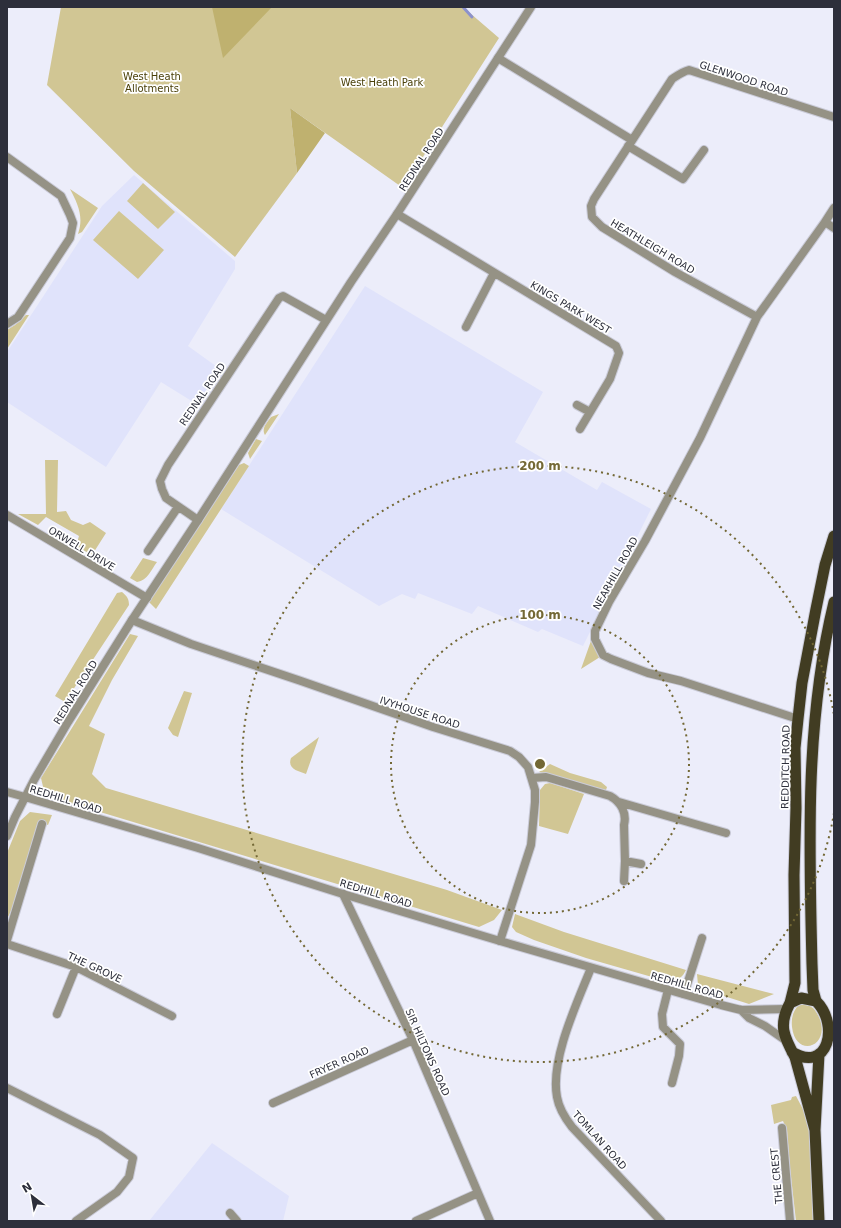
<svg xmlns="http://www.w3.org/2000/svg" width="841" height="1228" font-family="'DejaVu Sans',sans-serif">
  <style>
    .built { fill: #e0e3fb }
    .green { fill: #d1c694 }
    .forest { fill: #bfb16f }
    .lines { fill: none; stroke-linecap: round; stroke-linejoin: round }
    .stream { stroke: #8c91cc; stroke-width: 3 }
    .minor-casing { stroke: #cacbd8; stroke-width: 10 }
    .tertiary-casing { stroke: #cacbd8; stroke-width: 10 }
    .trunk-casing { stroke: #cacbd8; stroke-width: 13 }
    .minor { stroke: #959285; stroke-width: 8 }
    .tertiary { stroke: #959285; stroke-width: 8 }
    .trunk { stroke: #413c22; stroke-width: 11 }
    .ring { fill: none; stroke: #736835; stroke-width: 2; stroke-dasharray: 2 4 }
    .labels { text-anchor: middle; stroke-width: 3.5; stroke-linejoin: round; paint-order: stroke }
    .park-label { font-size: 10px; fill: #493f08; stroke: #fff }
    .street-label { font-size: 10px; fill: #2d2f3b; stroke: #fff }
    .centre { fill: #736835; stroke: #fff; stroke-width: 2 }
    .ring-label { font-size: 12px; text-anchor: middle; font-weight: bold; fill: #736835; stroke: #fff; stroke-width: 3.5; stroke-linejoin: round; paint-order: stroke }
  </style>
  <rect width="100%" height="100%" fill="#ecedfa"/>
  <path class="built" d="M 134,175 L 235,261 L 235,269 L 188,346 L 220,369 L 198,405 L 161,382 L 106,467 L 7,402 L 7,352 L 102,206 Z
    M 365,286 L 543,392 L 515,442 L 597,490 L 602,482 L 651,509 L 583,646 L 542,629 L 538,632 L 478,606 L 472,614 L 418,593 L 415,599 L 402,594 L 379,606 L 221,509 Z
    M 212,1143 L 289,1196 L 283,1221 L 149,1221 Z"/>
  <path class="green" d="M 61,7 L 463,7 L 499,38 L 403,188 L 290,108 L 297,173 L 235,257 L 134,171 L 47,85 Z
    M 143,183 L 175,212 L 158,229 L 127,201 Z
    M 70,189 L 98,208 L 82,232 L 78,234 C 84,217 78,204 70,189 Z
    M 119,211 L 164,250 L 138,279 L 93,240 Z
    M 26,315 L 29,315 L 7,349 L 7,330 L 15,325 Z
    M 279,414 L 265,435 C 261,428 267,423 271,417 Z
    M 256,439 L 262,441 L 250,459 L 248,453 Z
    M 45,460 L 58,460 L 57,512 L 66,511 L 71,520 L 83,525 L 90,522 L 106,533 L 92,555 L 76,546 L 79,536 L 46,517 L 38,525 L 18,514 L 46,514 Z
    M 244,463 L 249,466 L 156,609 L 149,602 L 239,465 Z
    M 143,558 L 157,562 C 151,570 148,580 137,582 L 130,578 Z
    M 122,592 C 127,596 129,599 129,605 L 65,702 L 55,696 L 117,593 Z
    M 130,634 L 138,636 L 112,680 L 89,726 L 105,734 L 92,774 L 106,788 L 447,890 L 502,910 L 494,920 L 479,927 L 54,798 L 44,791 L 41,778 Z
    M 592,638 L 600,657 L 581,669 Z
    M 184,691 L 192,693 L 178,737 L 173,735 L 168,728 Z
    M 319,737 L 306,774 C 298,771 287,769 291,758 Z
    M 550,764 L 570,773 L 601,782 L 607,787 L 606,790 L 539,772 Z
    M 550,783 L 584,794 L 568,834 L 539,826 L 540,790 L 545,784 Z
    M 30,812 L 52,815 L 48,825 L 38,822 L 12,909 L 7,919 L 7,853 L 20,821 Z
    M 515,914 L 564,932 L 686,970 C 681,980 677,980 666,981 L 586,958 L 534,940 L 516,932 L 512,927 Z
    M 697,974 L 774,994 L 749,1004 L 705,990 L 698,985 Z
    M 800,1004 C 812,1006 813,1006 819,1017 C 832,1046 796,1060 792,1027 C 791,1018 793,1010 800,1004 Z
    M 796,1096 L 806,1115 L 810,1127 L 814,1221 L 796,1221 L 790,1168 L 787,1130 L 783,1121 L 774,1124 L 771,1105 L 791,1100 L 792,1097 Z"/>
  <path class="forest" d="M 212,7 L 272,7 L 223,58 Z
    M 290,108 L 325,133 L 297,173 Z"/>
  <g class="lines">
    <path class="stream" d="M 463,7 L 472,17"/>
    <g class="minor-casing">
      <path id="minor" d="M 498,58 L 632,140
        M 628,146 L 683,179 L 704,150
        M 7,157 L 61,196 L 70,215 L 73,223 L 70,238 L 18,317 L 7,324
        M 834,208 L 825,222 L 834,228
        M 397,214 L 616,346 L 619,353 L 610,379 L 580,429
        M 825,222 L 757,317 L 675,272 L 602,227 L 592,217 L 591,206 L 594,199 L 672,79 C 678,75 682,72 689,70 L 834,117
        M 757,317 L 700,438 L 645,541 L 609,602 L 595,631 L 595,639 L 603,655 L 611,659 L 648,673 L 681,681 L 798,719
        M 466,327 L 494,273
        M 577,405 L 590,412
        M 7,515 L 147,598
        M 198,520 L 166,498 L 162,489 L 160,481 L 168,465 L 279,298 L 283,296 L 326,320
        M 148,551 L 178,507
        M 132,620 L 191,644 L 301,681 L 433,727 L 510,751 L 519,757 L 528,767 L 535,790 L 535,802 L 531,845 L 500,941
        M 532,778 L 546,777 L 610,796 C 621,802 627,813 624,825 L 625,861
        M 7,792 L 25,797
        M 619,802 L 726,833
        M 624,881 L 625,861 L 641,864
        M 343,894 L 413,1040 L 490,1221
        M 7,940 L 42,824
        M 7,944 L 76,967 L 172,1016
        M 591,968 C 577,1003 550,1060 557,1097 C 559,1109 565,1118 572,1127 L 661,1221
        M 668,990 L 662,1014 L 663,1027 L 680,1044 L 679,1056 L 672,1083
        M 684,994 L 702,938
        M 57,1014 L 76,967
        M 7,1088 L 100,1135 L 133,1158 L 129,1177 L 117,1192 L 76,1221
        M 273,1103 L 413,1040
        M 782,1128 L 790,1221
        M 230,1213 L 237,1221
        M 416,1221 L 478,1193"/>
    </g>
    <g class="tertiary-casing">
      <path id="tertiary" d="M 25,797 L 198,848 L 343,894 L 500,941 L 721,1005 L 741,1010 L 786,1009
        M 7,836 L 15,817 L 34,780 L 68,722 L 132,620 L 198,520 L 351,282 L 397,214 L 531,7
        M 741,1010 L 749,1018 L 765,1026 L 785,1040"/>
    </g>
    <g class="trunk-casing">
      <path id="trunk" d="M 816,1001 L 813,990 L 812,964 C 809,843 805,721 834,602
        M 790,1003 L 795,983 L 794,875 L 796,808 L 795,748 L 798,719 L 802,683 L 816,609 L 825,565 L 834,536
        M 792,1052 C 828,1074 840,1025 816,1001 L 801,998 L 790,1003 C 778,1025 784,1037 795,1057 L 815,1130
        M 819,1221 L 815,1130 L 819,1054"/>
    </g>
    <use href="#minor" class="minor"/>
    <use href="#tertiary" class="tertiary"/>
    <use href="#trunk" class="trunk"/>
  </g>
  <g class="ring">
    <circle cx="540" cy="764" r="149"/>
    <path d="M834 813A298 298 0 1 1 834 715"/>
  </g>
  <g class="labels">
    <g class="park-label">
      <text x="152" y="80">West Heath<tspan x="152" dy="12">Allotments</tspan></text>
      <text x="382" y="86">West Heath Park</text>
    </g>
    <g class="street-label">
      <text transform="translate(744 78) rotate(18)" y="4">GLENWOOD ROAD</text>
      <text transform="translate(421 159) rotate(-57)" y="4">REDNAL ROAD</text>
      <text transform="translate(653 246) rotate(31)" y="4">HEATHLEIGH ROAD</text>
      <text transform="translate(571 307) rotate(31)" y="4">KINGS PARK WEST</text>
      <text transform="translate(202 394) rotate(-56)" y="4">REDNAL ROAD</text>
      <text transform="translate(82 548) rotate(31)" y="4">ORWELL DRIVE</text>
      <text transform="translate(615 573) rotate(-61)" y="4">NEARHILL ROAD</text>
      <text transform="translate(75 692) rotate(-58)" y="4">REDNAL ROAD</text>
      <text transform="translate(420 712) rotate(18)" y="4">IVYHOUSE ROAD</text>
      <text transform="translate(785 767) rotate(-89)" y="4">REDDITCH ROAD</text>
      <text transform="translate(66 799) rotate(17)" y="4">REDHILL ROAD</text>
      <text transform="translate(376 893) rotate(17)" y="4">REDHILL ROAD</text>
      <text transform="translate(95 967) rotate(25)" y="4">THE GROVE</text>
      <text transform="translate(687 985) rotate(16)" y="4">REDHILL ROAD</text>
      <text transform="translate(428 1052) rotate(66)" y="4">SIR HILTONS ROAD</text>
      <text transform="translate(339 1062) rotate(-24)" y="4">FRYER ROAD</text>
      <text transform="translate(600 1140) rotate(48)" y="4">TOMLAN ROAD</text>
      <text transform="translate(776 1176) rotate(-95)" y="4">THE CREST</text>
    </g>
  </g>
  <circle cx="540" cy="764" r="6" class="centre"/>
  <g class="ring-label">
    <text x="540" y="470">200 m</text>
    <text x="540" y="619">100 m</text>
  </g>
  <rect width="841" height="1228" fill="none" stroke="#2d2f3b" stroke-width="16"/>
  <g transform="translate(32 1196) rotate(329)" stroke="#ffffff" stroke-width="3" paint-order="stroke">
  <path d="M0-3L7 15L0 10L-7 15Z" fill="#2d2f3b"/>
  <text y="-6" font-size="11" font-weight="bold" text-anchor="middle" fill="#2d2f3b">N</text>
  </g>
</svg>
